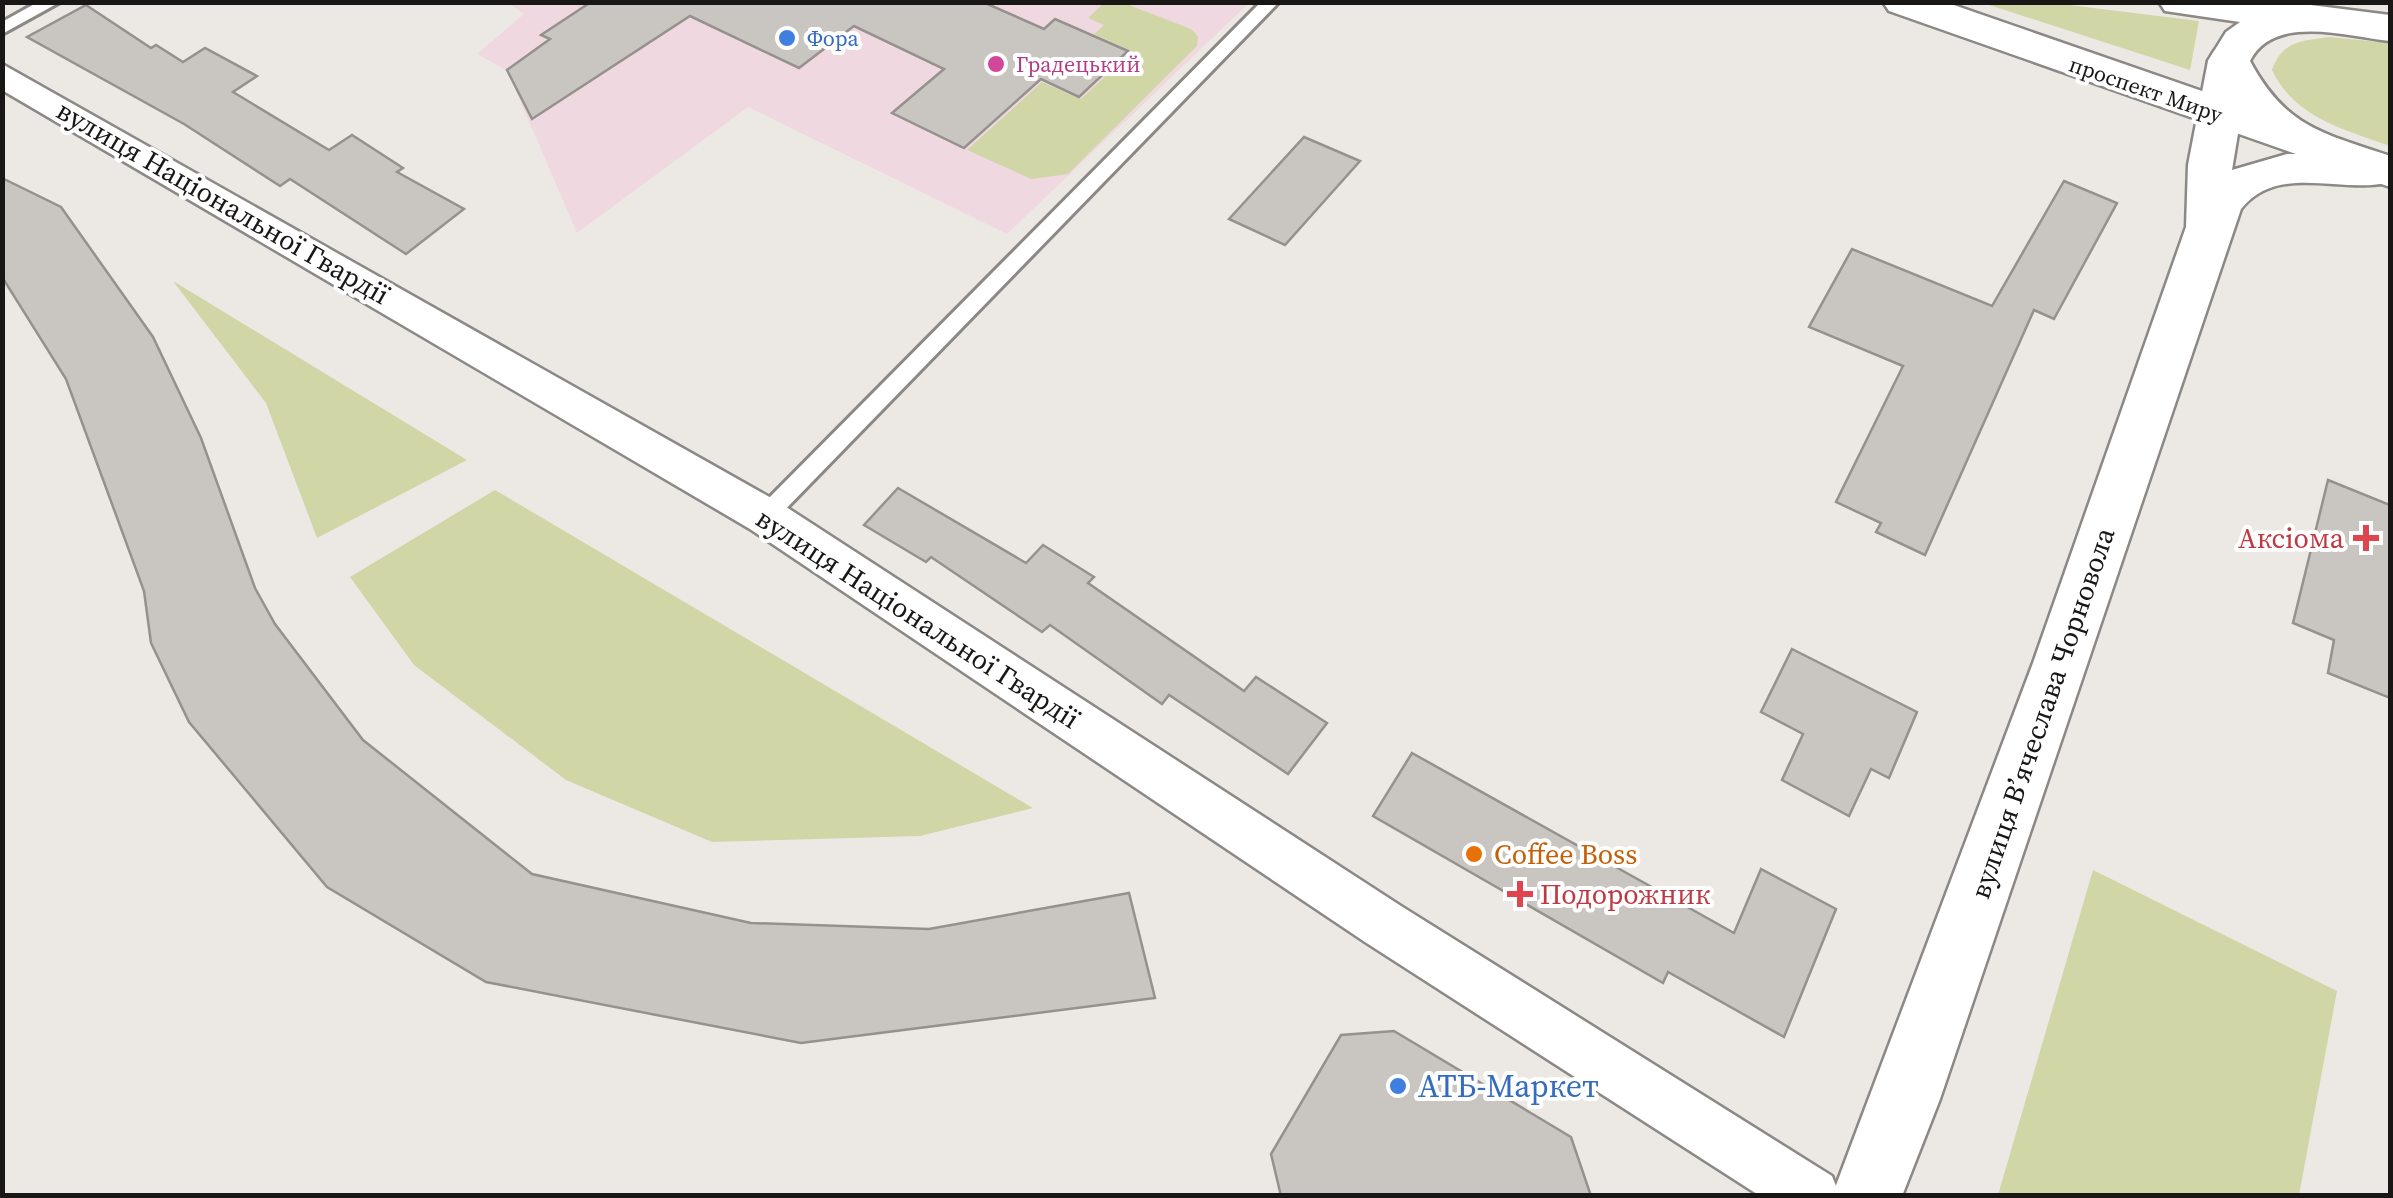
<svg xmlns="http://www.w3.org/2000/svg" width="2393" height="1198" font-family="'Source Serif 4',serif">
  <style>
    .commercial { fill: #f0d8e1 }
    .green { fill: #d1d6a7 }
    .building { fill: #c9c5c1; stroke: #95918d; stroke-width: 2.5 }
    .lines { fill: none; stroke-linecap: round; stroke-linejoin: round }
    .service-casing { stroke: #8c8885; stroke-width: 6 }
    .minor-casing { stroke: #8c8885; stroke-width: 5 }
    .secondary-casing { stroke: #8c8885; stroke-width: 5 }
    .primary-casing { stroke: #8c8885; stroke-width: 5 }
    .service { fill: #fff; fill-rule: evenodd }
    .minor { fill: #fff; fill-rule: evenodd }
    .secondary { fill: #fff; fill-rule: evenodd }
    .primary { fill: #fff; fill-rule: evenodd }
    .shop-dot { fill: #3f7fe0; stroke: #fff; stroke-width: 4 }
    .hotel-dot { fill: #d1479c; stroke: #fff; stroke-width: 4 }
    .health-dot { fill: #e0444e; stroke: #fff; stroke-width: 4 }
    .food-dot { fill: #e8710a; stroke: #fff; stroke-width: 4 }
    .labels { text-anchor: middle; stroke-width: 8; stroke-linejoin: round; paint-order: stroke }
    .far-shop-label { font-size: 22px; fill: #366cbe; stroke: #fff; text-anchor: start }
    .far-hotel-label { font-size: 22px; fill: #b23c85; stroke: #fff; text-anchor: start }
    .far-street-label { font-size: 22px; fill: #191716; stroke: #fff }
    .street-label { font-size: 28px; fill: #191716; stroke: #fff }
    .health-label { font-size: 28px; fill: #be3a42; stroke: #fff; text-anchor: end }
    .food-label { font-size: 28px; fill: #c56008; stroke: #fff; text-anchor: start }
    .near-shop-label { font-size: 32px; fill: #366cbe; stroke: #fff; text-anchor: start }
  </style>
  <rect width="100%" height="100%" fill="#ece8e4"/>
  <path class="commercial" d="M 508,3 L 1249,3 L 1007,234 L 748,107 L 577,233 L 507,70 L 477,54 L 524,14 Z"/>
  <path class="green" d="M 1104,3 L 1124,3 L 1191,29 L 1198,36 L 1197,46 L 1068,174 L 1031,179 L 967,150 L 1042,82 L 1081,99 L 1132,51 L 1094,34 L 1104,25 L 1088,18 Z
    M 1983,3 L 2053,3 L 2199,21 L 2190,70 Z
    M 2329,37 L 2390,43 L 2390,146 C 2344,129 2295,118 2272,70 C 2282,41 2301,41 2329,37 Z
    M 173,281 L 467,460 L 317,538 L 266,403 Z
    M 495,490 L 1033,808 L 920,836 L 712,842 L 566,780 L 414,665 L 350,577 Z
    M 2093,870 L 2337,991 L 2299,1195 L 1998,1195 Z"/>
  <path class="building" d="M 591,2 L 983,2 L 1044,29 L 1055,19 L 1128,51 L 1079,97 L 1041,79 L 964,148 L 892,113 L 944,69 L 854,26 L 799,68 L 690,16 L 532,119 L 507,70 L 550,39 L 541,35 Z
    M 86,5 L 151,48 L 156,45 L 183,62 L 205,48 L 257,76 L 233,92 L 329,150 L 352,135 L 403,168 L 397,172 L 464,209 L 406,254 L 290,179 L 280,186 L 184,124 L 27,37 Z
    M 1304,137 L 1360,161 L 1285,245 L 1229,219 Z
    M 2,178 L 61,207 L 153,337 L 201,438 L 255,588 L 275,624 L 363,740 L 532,874 L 751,923 L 929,929 L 1129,893 L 1155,998 L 801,1043 L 486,982 L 327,887 L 189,722 L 151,643 L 144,591 L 66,379 L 2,277 Z
    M 2064,181 L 2117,203 L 2054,319 L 2034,310 L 1925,555 L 1876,532 L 1881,523 L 1836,502 L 1903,366 L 1809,327 L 1852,249 L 1992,306 Z
    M 2328,480 L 2390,505 L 2390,698 L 2328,673 L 2334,640 L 2293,623 Z
    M 898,488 L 1026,563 L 1043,545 L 1094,577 L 1088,583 L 1244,691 L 1256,677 L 1327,723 L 1288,774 L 1169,695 L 1162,704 L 1050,625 L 1042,632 L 931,557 L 926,562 L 864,525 Z
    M 1792,649 L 1917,712 L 1889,778 L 1871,769 L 1849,816 L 1782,780 L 1803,734 L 1761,712 Z
    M 1412,753 L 1734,933 L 1761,869 L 1836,909 L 1784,1037 L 1668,972 L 1663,983 L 1373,816 Z
    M 1394,1031 L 1571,1137 L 1591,1196 L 1281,1196 L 1271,1154 L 1341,1035 Z"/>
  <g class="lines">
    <g class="service-casing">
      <path id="service" d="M 38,2 L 60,2 L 2,34 L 2,22 Z
        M 1261,2 L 1279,2 L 773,522 L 757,522 L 754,516 L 757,510 Z"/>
    </g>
    <g class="minor-casing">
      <path id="minor" d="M 2,64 L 780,503 L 1401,906 L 1832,1176 L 1840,1196 L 1760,1196 L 1365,942 L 750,529 L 2,90 Z"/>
    </g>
    <g class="secondary-casing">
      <path id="secondary" d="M 2229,47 L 2244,51 L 2250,61 L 2232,170 L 2287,154 L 2381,154 L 2390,156 L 2390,182 C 2343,195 2278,162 2241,209 L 1940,1099 L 1902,1196 L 1832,1196 L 2033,663 L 2186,227 L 2188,165 L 2208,61 L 2214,51 Z"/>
    </g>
    <g class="primary-casing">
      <path id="primary" d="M 1883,2 L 1945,2 L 2228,100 L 2208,61 L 2226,32 L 2240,22 L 2165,11 L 2159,2 L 2287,2 L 2390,15 L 2390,41 C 2349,37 2274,13 2250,61 C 2286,128 2323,133 2390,156 L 2390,187 L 1889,11 Z"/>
    </g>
    <use href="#service" class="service"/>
    <use href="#minor" class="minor"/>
    <use href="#secondary" class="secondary"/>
    <use href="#primary" class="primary"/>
  </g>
  <g class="shop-dot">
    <circle cx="787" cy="38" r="10"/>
    <circle cx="1398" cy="1086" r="10"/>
  </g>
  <circle class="hotel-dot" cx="996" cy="64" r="10"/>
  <g class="health-dot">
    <path d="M2361 523h10v10h10v10h-10v10h-10v-10h-10v-10h10z"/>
    <path d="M1515 879h10v10h10v10h-10v10h-10v-10h-10v-10h10z"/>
  </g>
  <circle class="food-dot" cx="1474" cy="854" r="10"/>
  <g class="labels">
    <g class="far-shop-label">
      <text x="807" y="46">Фора</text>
    </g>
    <g class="far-hotel-label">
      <text x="1016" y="72">Градецький</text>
    </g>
    <g class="far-street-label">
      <text transform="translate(2146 89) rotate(19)" y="8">проспект Миру</text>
    </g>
    <g class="street-label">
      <text transform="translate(223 202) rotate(30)" y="10">вулиця Національної Гвардії</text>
      <text transform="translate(918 618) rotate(33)" y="10">вулиця Національної Гвардії</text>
      <text transform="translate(2042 713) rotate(-71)" y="10">вулиця Вʼячеслава Чорновола</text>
    </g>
    <g class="health-label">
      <text x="2344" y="548">Аксіома</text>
      <text x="1540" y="904" text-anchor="start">Подорожник</text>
    </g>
    <g class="food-label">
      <text x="1494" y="864">Coffee Boss</text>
    </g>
    <g class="near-shop-label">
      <text x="1418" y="1097">АТБ-Маркет</text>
    </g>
  </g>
  <rect width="2393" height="1198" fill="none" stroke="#191716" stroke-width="10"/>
</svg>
